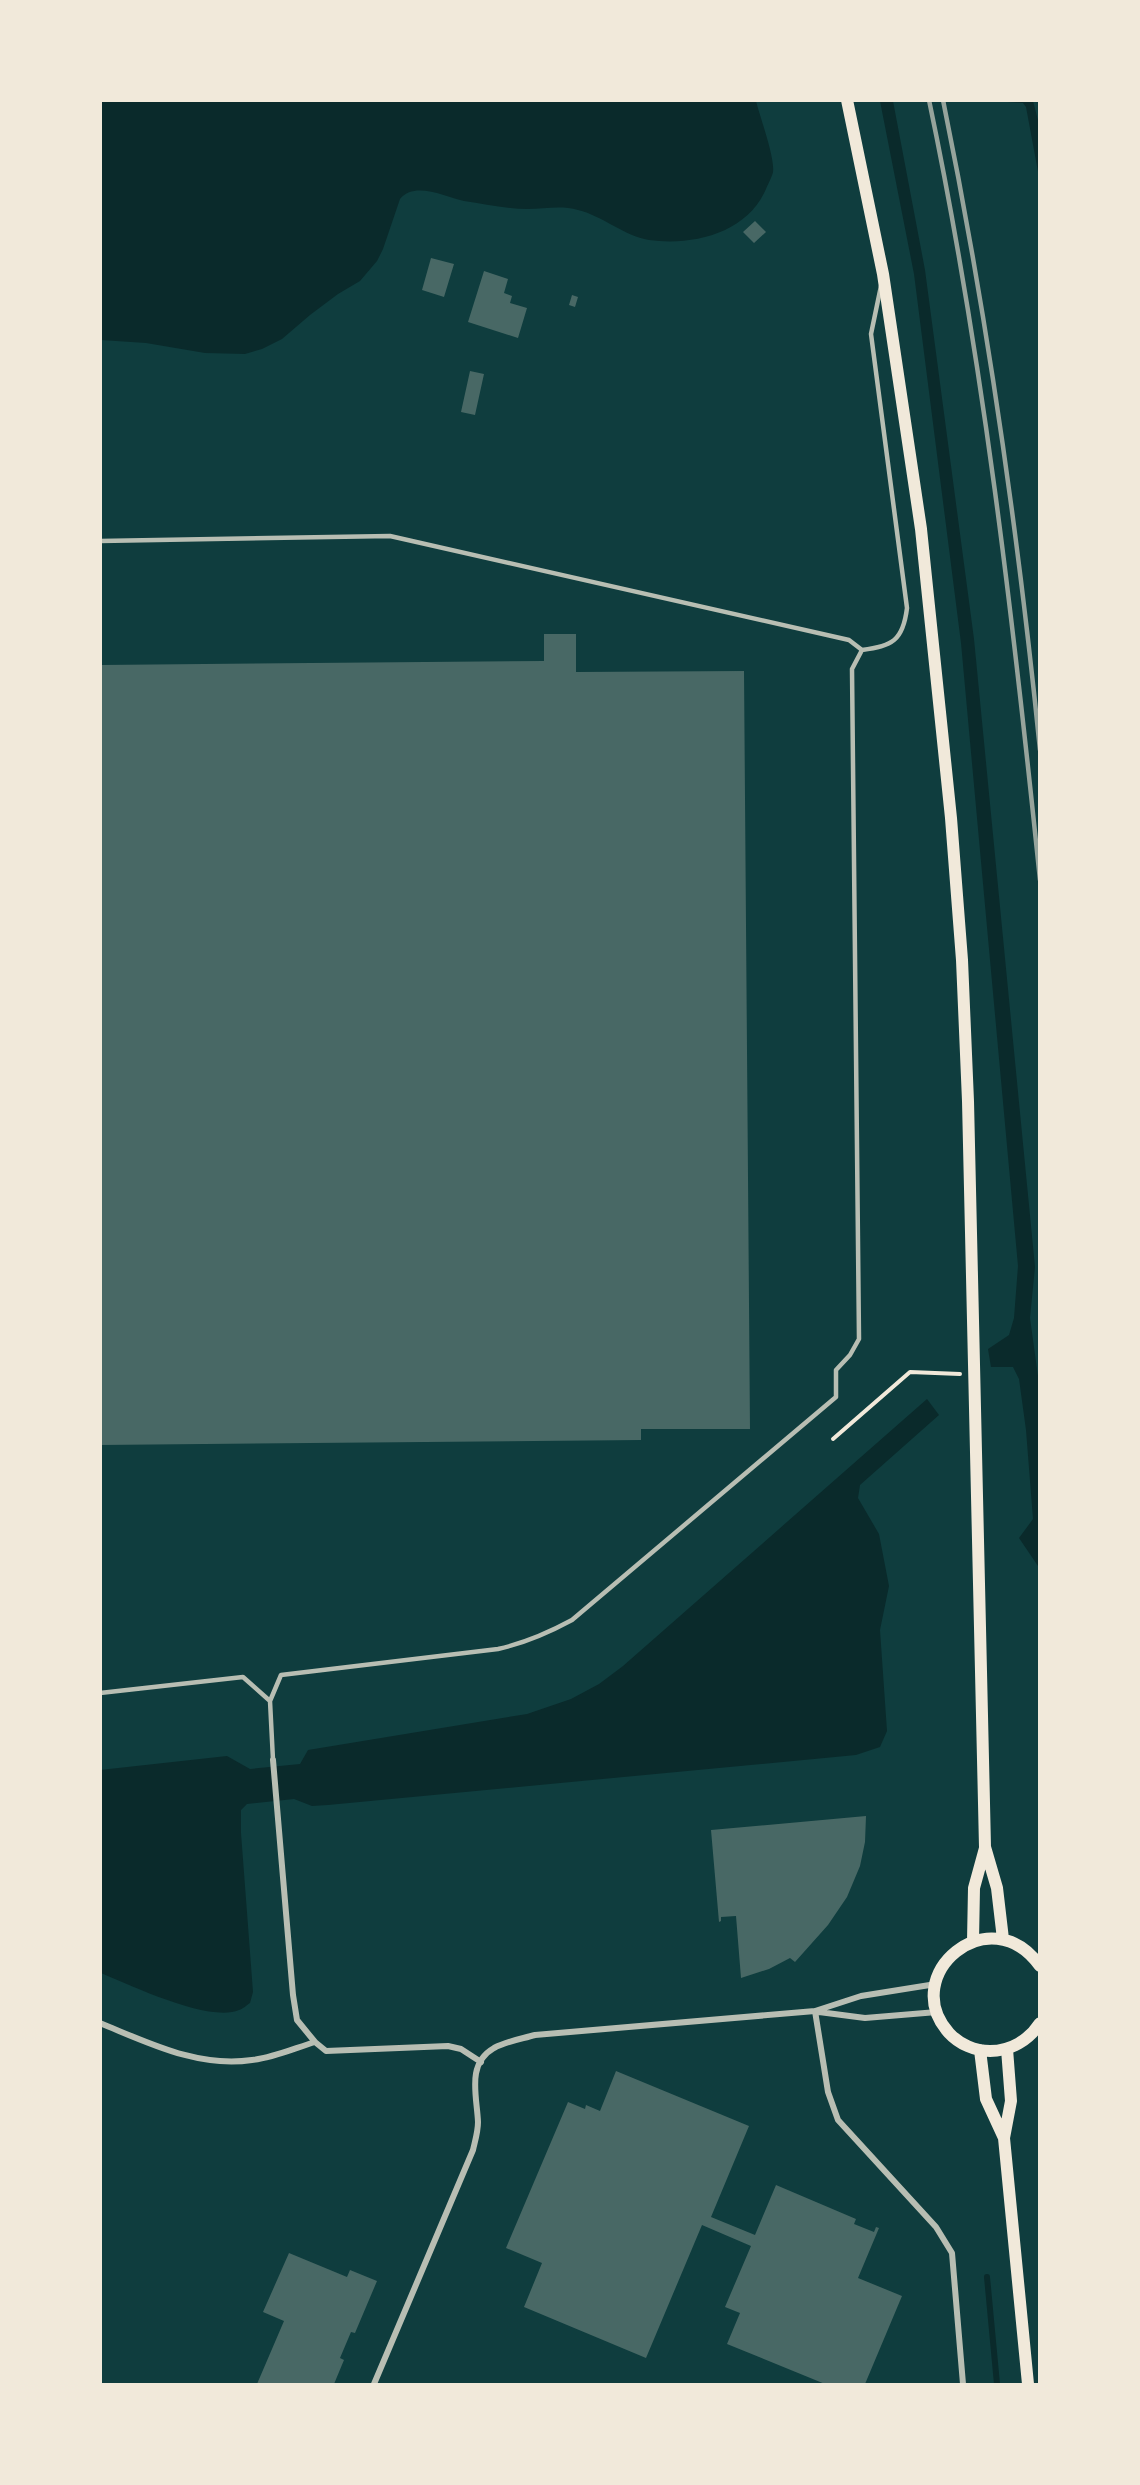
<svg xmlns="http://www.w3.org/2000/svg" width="1140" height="2485" font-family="'DejaVu Sans',sans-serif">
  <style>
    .water { fill: #0a2a2b }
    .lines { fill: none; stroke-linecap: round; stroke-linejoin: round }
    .stream { stroke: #0a2a2b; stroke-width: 6 }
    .building { fill: #486865 }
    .path { stroke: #f1e9da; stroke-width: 4 }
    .service { stroke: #b8beb3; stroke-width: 4.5 }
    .minor { stroke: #b8beb3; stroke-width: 6 }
    .secondary { stroke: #f1e9da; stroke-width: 12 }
    .rail { stroke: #97a49c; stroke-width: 4.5 }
  </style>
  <rect width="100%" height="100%" fill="#0f3d3e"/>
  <path class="water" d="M 100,101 L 756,101 C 760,117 775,158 773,172 C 772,177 768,184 766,189 C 747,233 694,246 649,240 C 624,236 603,216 578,210 C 561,205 544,209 528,209 C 507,209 485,204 464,201 C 445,197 415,181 400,199 L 383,249 L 377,261 L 360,281 L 338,294 L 310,315 L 282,339 L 262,349 L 245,354 L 205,353 L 146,343 L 101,340 Z
    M 880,101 L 893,101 L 925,270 L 974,639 L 1035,1267 L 1030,1318 L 1040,1391 L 1039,1577 L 1038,1566 L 1019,1538 L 1033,1519 L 1026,1430 L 1019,1379 L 1013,1367 L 991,1367 L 988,1349 L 1009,1335 L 1014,1318 L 1018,1266 L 961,643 L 914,274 Z
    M 994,101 L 1033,101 L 1039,124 L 1039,177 L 1026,107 L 1023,103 Z
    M 927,1399 L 939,1415 L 860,1485 L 858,1498 L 879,1534 L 889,1586 L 880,1630 L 887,1731 L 880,1747 L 856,1755 L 328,1805 L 312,1806 L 294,1799 L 247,1804 L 241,1810 L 241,1833 L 253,1992 L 250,2003 C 247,2005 243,2009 239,2010 C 209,2023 130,1985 101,1973 L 100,1770 L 227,1756 L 250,1769 L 300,1764 L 308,1750 L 527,1714 L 571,1699 L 599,1684 L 623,1666 Z"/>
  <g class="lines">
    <path class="stream" d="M 987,2277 L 997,2384"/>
  </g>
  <path class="building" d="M 755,221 L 766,232 L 754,243 L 743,232 Z
    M 431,258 L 454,264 L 444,297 L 422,290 Z
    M 484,271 L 508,279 L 504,293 L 512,296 L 510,303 L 527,308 L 518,338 L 468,322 Z
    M 572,295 L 578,297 L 575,307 L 569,305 Z
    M 470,371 L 484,374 L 475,415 L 461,412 Z
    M 544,634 L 576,634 L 576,672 L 744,671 L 750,1429 L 641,1429 L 641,1440 L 100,1445 L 100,665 L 544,661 Z
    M 866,1816 L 865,1842 L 860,1866 L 847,1897 L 828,1925 L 795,1962 L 790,1958 L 769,1969 L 741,1978 L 736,1916 L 721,1917 L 721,1921 L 719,1922 L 711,1830 Z
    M 616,2071 L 749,2126 L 711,2217 L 755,2235 L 776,2185 L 856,2219 L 854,2224 L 874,2232 L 876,2227 L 879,2228 L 858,2278 L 902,2296 L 865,2384 L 825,2384 L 727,2344 L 740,2313 L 725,2307 L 751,2246 L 702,2225 L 646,2358 L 524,2307 L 542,2263 L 506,2248 L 568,2102 L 585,2109 L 586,2105 L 600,2111 Z
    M 289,2253 L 347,2277 L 350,2270 L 377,2281 L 355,2333 L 351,2332 L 340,2358 L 344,2360 L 334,2384 L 257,2384 L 284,2321 L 263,2312 Z"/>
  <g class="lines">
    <path class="path" d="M 833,1439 L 910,1372 L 960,1374"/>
    <path class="service" d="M 100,541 L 390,536 L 849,640 L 862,650 C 892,646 903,641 907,608 L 871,334 L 881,286
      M 100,1693 L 243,1677 L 270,1701 L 273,1760
      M 270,1701 L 281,1675 L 498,1649 C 525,1643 548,1633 572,1620 L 836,1397 L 836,1370 L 850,1355 L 859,1339 L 852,669 L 862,650"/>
    <path class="minor" d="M 273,1760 L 293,1995 L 297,2020 L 315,2042
      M 815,2011 L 828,2092 L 838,2120 L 936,2227 L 952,2253 L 963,2384
      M 819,2012 L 865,2018 L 937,2012
      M 100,2023 C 149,2043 198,2068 252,2060 C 273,2058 295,2048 315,2042 L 326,2051 L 448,2046 L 461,2049 L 481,2062
      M 374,2384 L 473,2150 C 475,2141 478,2132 478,2122 C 477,2096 466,2064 494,2048 C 507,2041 521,2039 535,2035 L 815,2011 L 861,1996 L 936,1984"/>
    <path class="secondary" d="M 847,100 L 883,274 L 921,529 L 951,818 L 962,960 L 968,1101 L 985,1847 L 997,1888 L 1003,1939
      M 973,1941 L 974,1888 L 985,1848
      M 1040,1966 C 990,1896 897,1975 949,2033 C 959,2044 975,2051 990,2051 C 1011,2051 1029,2040 1040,2023
      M 1007,2049 L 1011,2101 L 1004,2138 L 1028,2384
      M 980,2050 L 986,2099 L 1004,2138"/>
    <path class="rail" d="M 929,100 C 983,358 1013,619 1040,880
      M 943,100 C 987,315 1018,532 1040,750"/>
  </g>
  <rect width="1140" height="2485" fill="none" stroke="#f1e9da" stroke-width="204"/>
</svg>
